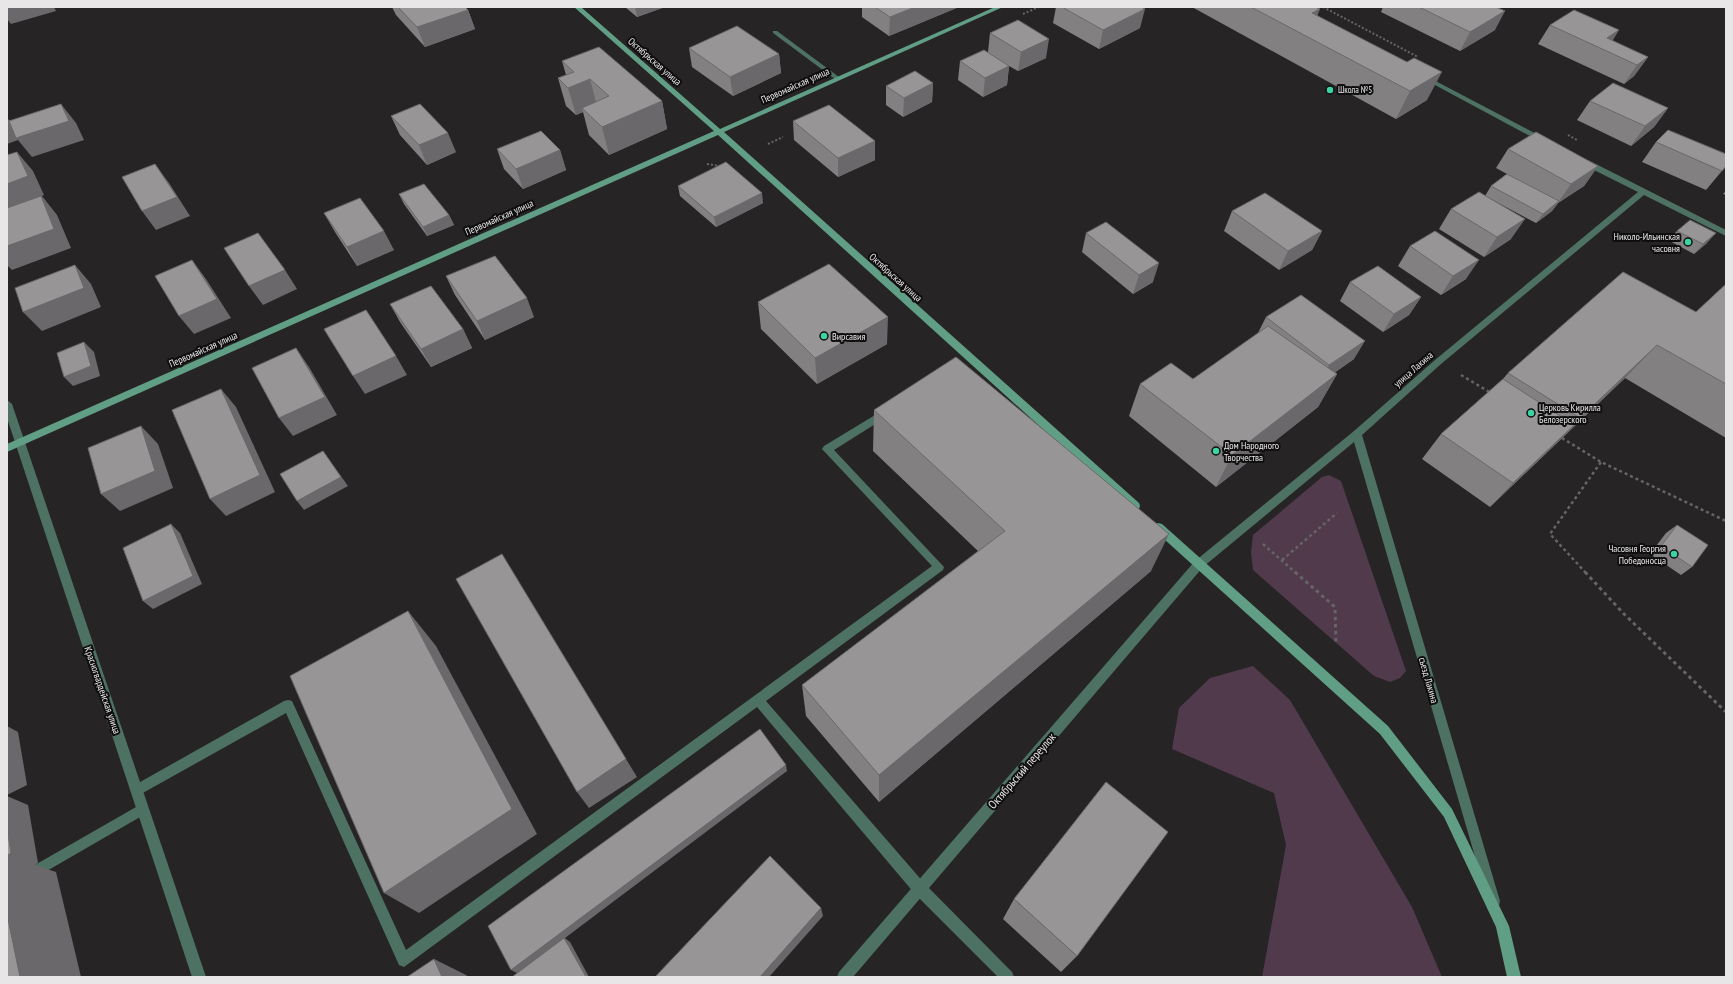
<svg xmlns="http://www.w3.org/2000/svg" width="1733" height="984" font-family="'PT Sans Narrow',sans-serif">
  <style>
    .green { fill: #503a4b }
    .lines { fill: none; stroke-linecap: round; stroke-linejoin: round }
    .path-far2 { stroke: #676466; stroke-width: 2; stroke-dasharray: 2 2; stroke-linecap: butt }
    .path-far1 { stroke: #676466; stroke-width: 2.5; stroke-dasharray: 3 3; stroke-linecap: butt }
    .path { stroke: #676466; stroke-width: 3; stroke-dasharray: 3.5 3.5; stroke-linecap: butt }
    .lane { fill: #4d7263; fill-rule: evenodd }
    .street { fill: #4d7263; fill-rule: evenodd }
    .secondary { fill: #619e86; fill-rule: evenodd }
    .wall { fill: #838082 }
    .shaded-wall { fill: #6a686a }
    .building { fill: #989597; stroke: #6a686a }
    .poi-dot { fill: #3cd4a4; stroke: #0f0e0f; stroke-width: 1.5 }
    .labels { text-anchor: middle; stroke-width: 4; stroke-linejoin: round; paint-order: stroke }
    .far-poi-label { font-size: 9px; fill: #e8e6e7; stroke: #0f0e0f; text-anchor: start }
    .street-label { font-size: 10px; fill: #e8e6e7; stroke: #0f0e0f }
    .poi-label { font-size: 10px; fill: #e8e6e7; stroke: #0f0e0f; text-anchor: start }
    .near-street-label { font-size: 12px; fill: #e8e6e7; stroke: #0f0e0f }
  </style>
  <rect width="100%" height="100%" fill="#272426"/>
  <g class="green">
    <polygon points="1329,475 1341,481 1406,671 1400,678 1390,682 1374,676 1253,570 1251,552 1253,535 1322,477"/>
    <polygon points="1253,666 1290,700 1412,907 1442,977 1262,977 1286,845 1274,793 1172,749 1179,708 1210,678"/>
  </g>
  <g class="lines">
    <g class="path-far2">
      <polyline points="1323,7 1418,57"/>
      <polyline points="1023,14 1039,7"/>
      <polyline points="1568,135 1577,140"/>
      <polyline points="768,144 783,137"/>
      <polyline points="707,164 720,166"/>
    </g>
    <g class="path-far1">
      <polyline points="1461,375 1491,393"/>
      <polyline points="1562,438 1601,462 1726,521"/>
      <polyline points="1263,544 1296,573"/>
      <polyline points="1282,560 1337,513"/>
      <polyline points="1586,573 1550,534 1601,462"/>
    </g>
    <g class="path">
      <polyline points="1295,572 1335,607 1336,643"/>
      <polyline points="1585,572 1624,614 1726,712"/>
    </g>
    <g class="lane">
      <polygon points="773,31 777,31 839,77 839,79 835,79 773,33"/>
      <polygon points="885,409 890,413 888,416 834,450 944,567 943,570 766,701 925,884 1012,972 1014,977 998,977 915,894 757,707 404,967 399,965 286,713 141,794 137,796 133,794 131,790 133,786 284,701 288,700 292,701 406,950 932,566 822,449 824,446"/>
      <polygon points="143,803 147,805 149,809 147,813 7,894 7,881"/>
    </g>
    <g class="street">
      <polygon points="1422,76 1426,76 1548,140 1547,142 1541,142 1422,78"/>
      <polygon points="1582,160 1588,160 1726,230 1726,236 1644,195 1441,364 1362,435 1500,901 1499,906 1494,907 1489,906 1488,901 1354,442 1203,567 853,977 837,977 839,972 1195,561 1354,431 1435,360 1638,192 1582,164"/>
      <polygon points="7,400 12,404 206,977 192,977 7,418"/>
    </g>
    <g class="secondary">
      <polygon points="574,7 581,7 720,129 995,7 1003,7 724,132 1139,503 1140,506 1139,509 1131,509 718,135 7,452 7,444 714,131"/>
      <polygon points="1158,523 1162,524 1388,726 1452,809 1509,926 1521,977 1507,977 1496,927 1444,817 1380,734 1154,530 1153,527 1154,524"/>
    </g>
  </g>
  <g class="wall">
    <polygon points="392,7 465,7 468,10 475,29 425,47 396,15"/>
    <polygon points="625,7 665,7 637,17"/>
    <polygon points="862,7 959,7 889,36 862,17"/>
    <polygon points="1056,7 1141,7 1140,28 1099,49 1053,23"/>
    <polygon points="1192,7 1315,7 1317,16 1427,100 1396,119"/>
    <polygon points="1383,7 1496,7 1495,30 1460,51 1381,12"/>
    <polygon points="1550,25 1612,41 1648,57 1634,76 1624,84 1538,44"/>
    <polygon points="990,33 1046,58 1018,71 1009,66 1007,85 983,97 958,80 960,61 988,52"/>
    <polygon points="689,48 779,54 781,73 733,96 692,67"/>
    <polygon points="562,61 662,101 667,129 609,155 589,135 583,112 576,115 566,106 558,78 566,75"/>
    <polygon points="933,83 932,102 903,117 886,105 886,86"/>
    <polygon points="1590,101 1668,108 1654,127 1631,146 1577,120"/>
    <polygon points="391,116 456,152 427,165 400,135"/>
    <polygon points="793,121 875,141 875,160 838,177 794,140"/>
    <polygon points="1656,142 1726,166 1706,190 1642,162"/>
    <polygon points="497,149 560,150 566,170 523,189 504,169"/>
    <polygon points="1508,149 1598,166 1584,186 1558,203 1552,211 1536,223 1485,196 1491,186 1507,174 1496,168"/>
    <polygon points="678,186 763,203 716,227 680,196"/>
    <polygon points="1726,191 1726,195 1723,194"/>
    <polygon points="399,194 449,215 454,225 427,236 404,204"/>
    <polygon points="1451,209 1511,239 1484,257 1439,229"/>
    <polygon points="1232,211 1322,231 1312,250 1279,270 1224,231"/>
    <polygon points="324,213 394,250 357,266 335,232"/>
    <polygon points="1677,231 1707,243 1694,254 1668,240"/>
    <polygon points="1086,233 1153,282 1133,294 1082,252"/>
    <polygon points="1410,246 1466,279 1441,295 1398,266"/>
    <polygon points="446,276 534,317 485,340 455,295"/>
    <polygon points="1350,282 1421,297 1409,315 1383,332 1340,301"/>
    <polygon points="1726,284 1726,438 1625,378 1490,507 1422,459 1441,434 1503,379 1508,373 1696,312"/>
    <polygon points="758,302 887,344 817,384 761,329"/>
    <polygon points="390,304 463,329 472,348 431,367 400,322"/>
    <polygon points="1266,317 1354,359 1335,372 1337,374 1318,407 1216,487 1129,416 1140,384 1193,379 1258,333"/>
    <polygon points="874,410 1151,571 879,802 806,716 802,685 978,551 873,451"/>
    <polygon points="1677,525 1692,567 1681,575 1650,554 1666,533"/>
    <polygon points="1014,899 1077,956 1061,972 1003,919"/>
  </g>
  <g class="shaded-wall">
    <polygon points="7,7 54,7 56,11 11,24 7,19"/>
    <polygon points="635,7 665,7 637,17"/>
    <polygon points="915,7 959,7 889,36 890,17"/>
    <polygon points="1145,9 1140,28 1099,49 1103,30"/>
    <polygon points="1320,9 1309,37 1312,13"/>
    <polygon points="468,10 475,29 425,47 417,27"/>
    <polygon points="1505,11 1495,30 1460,51 1470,32"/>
    <polygon points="1619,30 1607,50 1607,38"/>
    <polygon points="1049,39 1046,58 1018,71 1021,52"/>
    <polygon points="779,54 781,73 733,96 730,77"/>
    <polygon points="1648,57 1634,76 1624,84 1637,65"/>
    <polygon points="1009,66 1007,85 983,97 985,78"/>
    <polygon points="1442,72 1427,100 1396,119 1410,91"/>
    <polygon points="590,79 597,106 582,108 583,112 576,115 568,88"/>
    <polygon points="933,83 932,102 903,117 904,98"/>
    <polygon points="662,101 667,129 609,155 602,127"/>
    <polygon points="61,104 76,123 84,140 32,157 18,140 7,144 7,118 12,123"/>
    <polygon points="1668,108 1654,127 1631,146 1645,126"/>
    <polygon points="448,133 456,152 427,165 419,145"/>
    <polygon points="875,141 875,160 838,177 838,158"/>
    <polygon points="560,150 566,170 523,189 516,169"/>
    <polygon points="17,152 33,171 44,195 42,196 57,215 71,248 12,270 7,265 7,184"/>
    <polygon points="155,164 169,183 190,216 156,230 142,211"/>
    <polygon points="1598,166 1584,186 1558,203 1552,211 1536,223 1543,214 1559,201 1571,184"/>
    <polygon points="762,193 763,203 716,227 714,217"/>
    <polygon points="449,215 454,225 427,236 423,227"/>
    <polygon points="1525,219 1511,239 1484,257 1497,237"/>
    <polygon points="384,231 394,250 357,266 347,247"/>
    <polygon points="1322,231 1312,250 1279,270 1288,251"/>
    <polygon points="1716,233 1707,243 1694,254 1703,244"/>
    <polygon points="192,260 206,279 231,318 194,334 179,316"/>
    <polygon points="1479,260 1466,279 1441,295 1453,276"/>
    <polygon points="1159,263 1153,282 1133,294 1139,275"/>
    <polygon points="75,265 91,284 101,307 42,331 23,312"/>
    <polygon points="285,270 297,289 263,305 249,286"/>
    <polygon points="1421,297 1409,315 1383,332 1394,314"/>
    <polygon points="527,298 534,317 485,340 477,321"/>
    <polygon points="888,317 887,344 817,384 815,358"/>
    <polygon points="463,329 472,348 431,367 421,349"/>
    <polygon points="1365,341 1354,359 1319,384 1329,365"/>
    <polygon points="84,342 94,352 100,376 73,386 64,377"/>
    <polygon points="1657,345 1625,378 1490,507 1513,483"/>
    <polygon points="296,348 309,367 337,415 293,436 279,418"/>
    <polygon points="396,356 407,375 365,394 353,376"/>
    <polygon points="1337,374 1318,407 1216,487 1232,455"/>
    <polygon points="221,389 236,407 275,492 226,516 210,499"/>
    <polygon points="141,426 158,444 173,488 120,511 101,494"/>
    <polygon points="323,451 348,486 304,510 297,501"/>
    <polygon points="171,524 180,533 202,584 153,609 143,601"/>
    <polygon points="1169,534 1151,571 879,802 879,775"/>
    <polygon points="408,611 436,646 537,834 419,913 384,893"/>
    <polygon points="7,726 18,732 27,785 7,795"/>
    <polygon points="626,759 637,777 589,808 577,792"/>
    <polygon points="786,765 787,771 565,938 570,942 589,977 517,973 511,970"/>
    <polygon points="7,796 28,805 38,863 35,865 56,872 81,977 20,977 7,914"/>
    <polygon points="821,908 823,916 769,977 760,977"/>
    <polygon points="434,959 466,975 468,977 442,977"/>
  </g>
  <g class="building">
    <polygon points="398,7 465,7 468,10 417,27"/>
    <polygon points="875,7 915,7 890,17"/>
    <polygon points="1062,7 1141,7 1145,9 1103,30"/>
    <polygon points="1251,7 1315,7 1320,9 1312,13 1407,62 1414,58 1442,72 1410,91"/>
    <polygon points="1419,7 1496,7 1505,11 1470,32"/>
    <polygon points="1574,10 1619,30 1607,38 1648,57 1637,65 1550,25"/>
    <polygon points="1018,20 1049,39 1021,52 990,33"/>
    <polygon points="737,26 779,54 730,77 689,48"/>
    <polygon points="599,47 662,101 602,127 582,108 609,96 590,79 568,88 558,78 574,72 562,61"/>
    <polygon points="984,50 1009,66 985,78 960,61"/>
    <polygon points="915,71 933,83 904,98 886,86"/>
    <polygon points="1613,83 1668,108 1645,126 1590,101"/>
    <polygon points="61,104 69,121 16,138 9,121"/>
    <polygon points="420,104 448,133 419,145 391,116"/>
    <polygon points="829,105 875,141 838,158 793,121"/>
    <polygon points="1668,130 1726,154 1726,166 1722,171 1656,142"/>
    <polygon points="541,131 560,150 516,169 497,149"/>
    <polygon points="1536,132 1598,166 1571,184 1508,149"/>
    <polygon points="17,152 28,176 7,184 7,155"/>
    <polygon points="726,162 762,193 714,217 678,186"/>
    <polygon points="155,164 177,197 142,211 122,177"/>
    <polygon points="1507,174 1559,201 1543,214 1491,186"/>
    <polygon points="424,184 449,215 423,227 399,194"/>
    <polygon points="1479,192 1525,219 1497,237 1451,209"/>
    <polygon points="1265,193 1322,231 1288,251 1232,211"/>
    <polygon points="41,196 54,229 7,246 7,208"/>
    <polygon points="360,198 384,231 347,247 324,213"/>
    <polygon points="1690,220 1716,233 1703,244 1677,231"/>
    <polygon points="1106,222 1159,263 1139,275 1086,233"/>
    <polygon points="1435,231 1479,260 1453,276 1410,246"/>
    <polygon points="258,233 285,270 249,286 224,248"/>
    <polygon points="495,256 527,298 477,321 446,276"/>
    <polygon points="192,260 217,299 179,316 155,276"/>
    <polygon points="829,264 888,317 815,358 758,302"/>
    <polygon points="75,265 84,288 23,312 15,288"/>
    <polygon points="1378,266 1421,297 1394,314 1350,282"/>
    <polygon points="1623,272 1696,312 1726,284 1726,384 1657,345 1580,418 1508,373"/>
    <polygon points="431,286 463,329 421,349 390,304"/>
    <polygon points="1301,295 1365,341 1329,365 1266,317"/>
    <polygon points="366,310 396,356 353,376 324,329"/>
    <polygon points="1268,326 1337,374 1232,455 1140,384 1171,363 1193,379"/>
    <polygon points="84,342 91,366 64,377 57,353"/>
    <polygon points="296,348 325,397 279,418 252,368"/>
    <polygon points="956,357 1169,534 879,775 802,685 1005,531 874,410"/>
    <polygon points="1503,379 1574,425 1513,483 1441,434"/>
    <polygon points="221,389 260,475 210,499 172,410"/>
    <polygon points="141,426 155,471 101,494 88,448"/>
    <polygon points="323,451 341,477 297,501 280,474"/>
    <polygon points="171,524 193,576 143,601 123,548"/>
    <polygon points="1677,525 1708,545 1692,567 1661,546"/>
    <polygon points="502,554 626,759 577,792 456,579"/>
    <polygon points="408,611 512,809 384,893 290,676"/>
    <polygon points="760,729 786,765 511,970 488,926"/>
    <polygon points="1106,782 1168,832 1077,956 1014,899"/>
    <polygon points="7,828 11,853 8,855 7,855"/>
    <polygon points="770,856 821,908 760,977 655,977"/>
    <polygon points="7,914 20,977 7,977"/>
    <polygon points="564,938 586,977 512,977"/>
    <polygon points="434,959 442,977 407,977"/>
  </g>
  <g class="poi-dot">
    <circle cx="1330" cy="90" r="4"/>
    <circle cx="1688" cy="242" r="4"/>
    <circle cx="824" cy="336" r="4"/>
    <circle cx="1531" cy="413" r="4"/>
    <circle cx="1216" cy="451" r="4"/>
    <circle cx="1674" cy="554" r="4"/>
  </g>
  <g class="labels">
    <g class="far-poi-label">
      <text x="1338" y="93">Школа №5</text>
    </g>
    <g class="street-label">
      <text transform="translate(655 61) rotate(41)" y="4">Октябрьская улица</text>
      <text transform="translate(795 85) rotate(-24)" y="4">Первомайская улица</text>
      <text transform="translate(499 217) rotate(-24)" y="4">Первомайская улица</text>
      <text transform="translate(896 277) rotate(42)" y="4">Октябрьская улица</text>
      <text transform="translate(203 349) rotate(-24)" y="4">Первомайская улица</text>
      <text transform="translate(1413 369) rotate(-41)" y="4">улица Лакина</text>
      <text transform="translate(1429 680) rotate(74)" y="4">съезд Лакина</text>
      <text transform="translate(103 690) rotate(71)" y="4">Красногвардейская улица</text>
    </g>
    <g class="poi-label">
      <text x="1680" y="240" text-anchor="end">Николо-Ильинская<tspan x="1680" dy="12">часовня</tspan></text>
      <text x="832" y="340">Вирсавия</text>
      <text x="1539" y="411">Церковь Кирилла<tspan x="1539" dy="12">Белозерского</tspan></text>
      <text x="1224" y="449">Дом Народного<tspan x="1224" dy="12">Творчества</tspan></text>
      <text x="1666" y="552" text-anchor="end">Часовня Георгия<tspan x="1666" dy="12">Победоносца</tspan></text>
    </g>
    <g class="near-street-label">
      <text transform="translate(1022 771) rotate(-49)" y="4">Октябрьский переулок</text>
    </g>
  </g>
  <rect width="1733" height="984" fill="none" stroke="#e8e6e7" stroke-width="16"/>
</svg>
